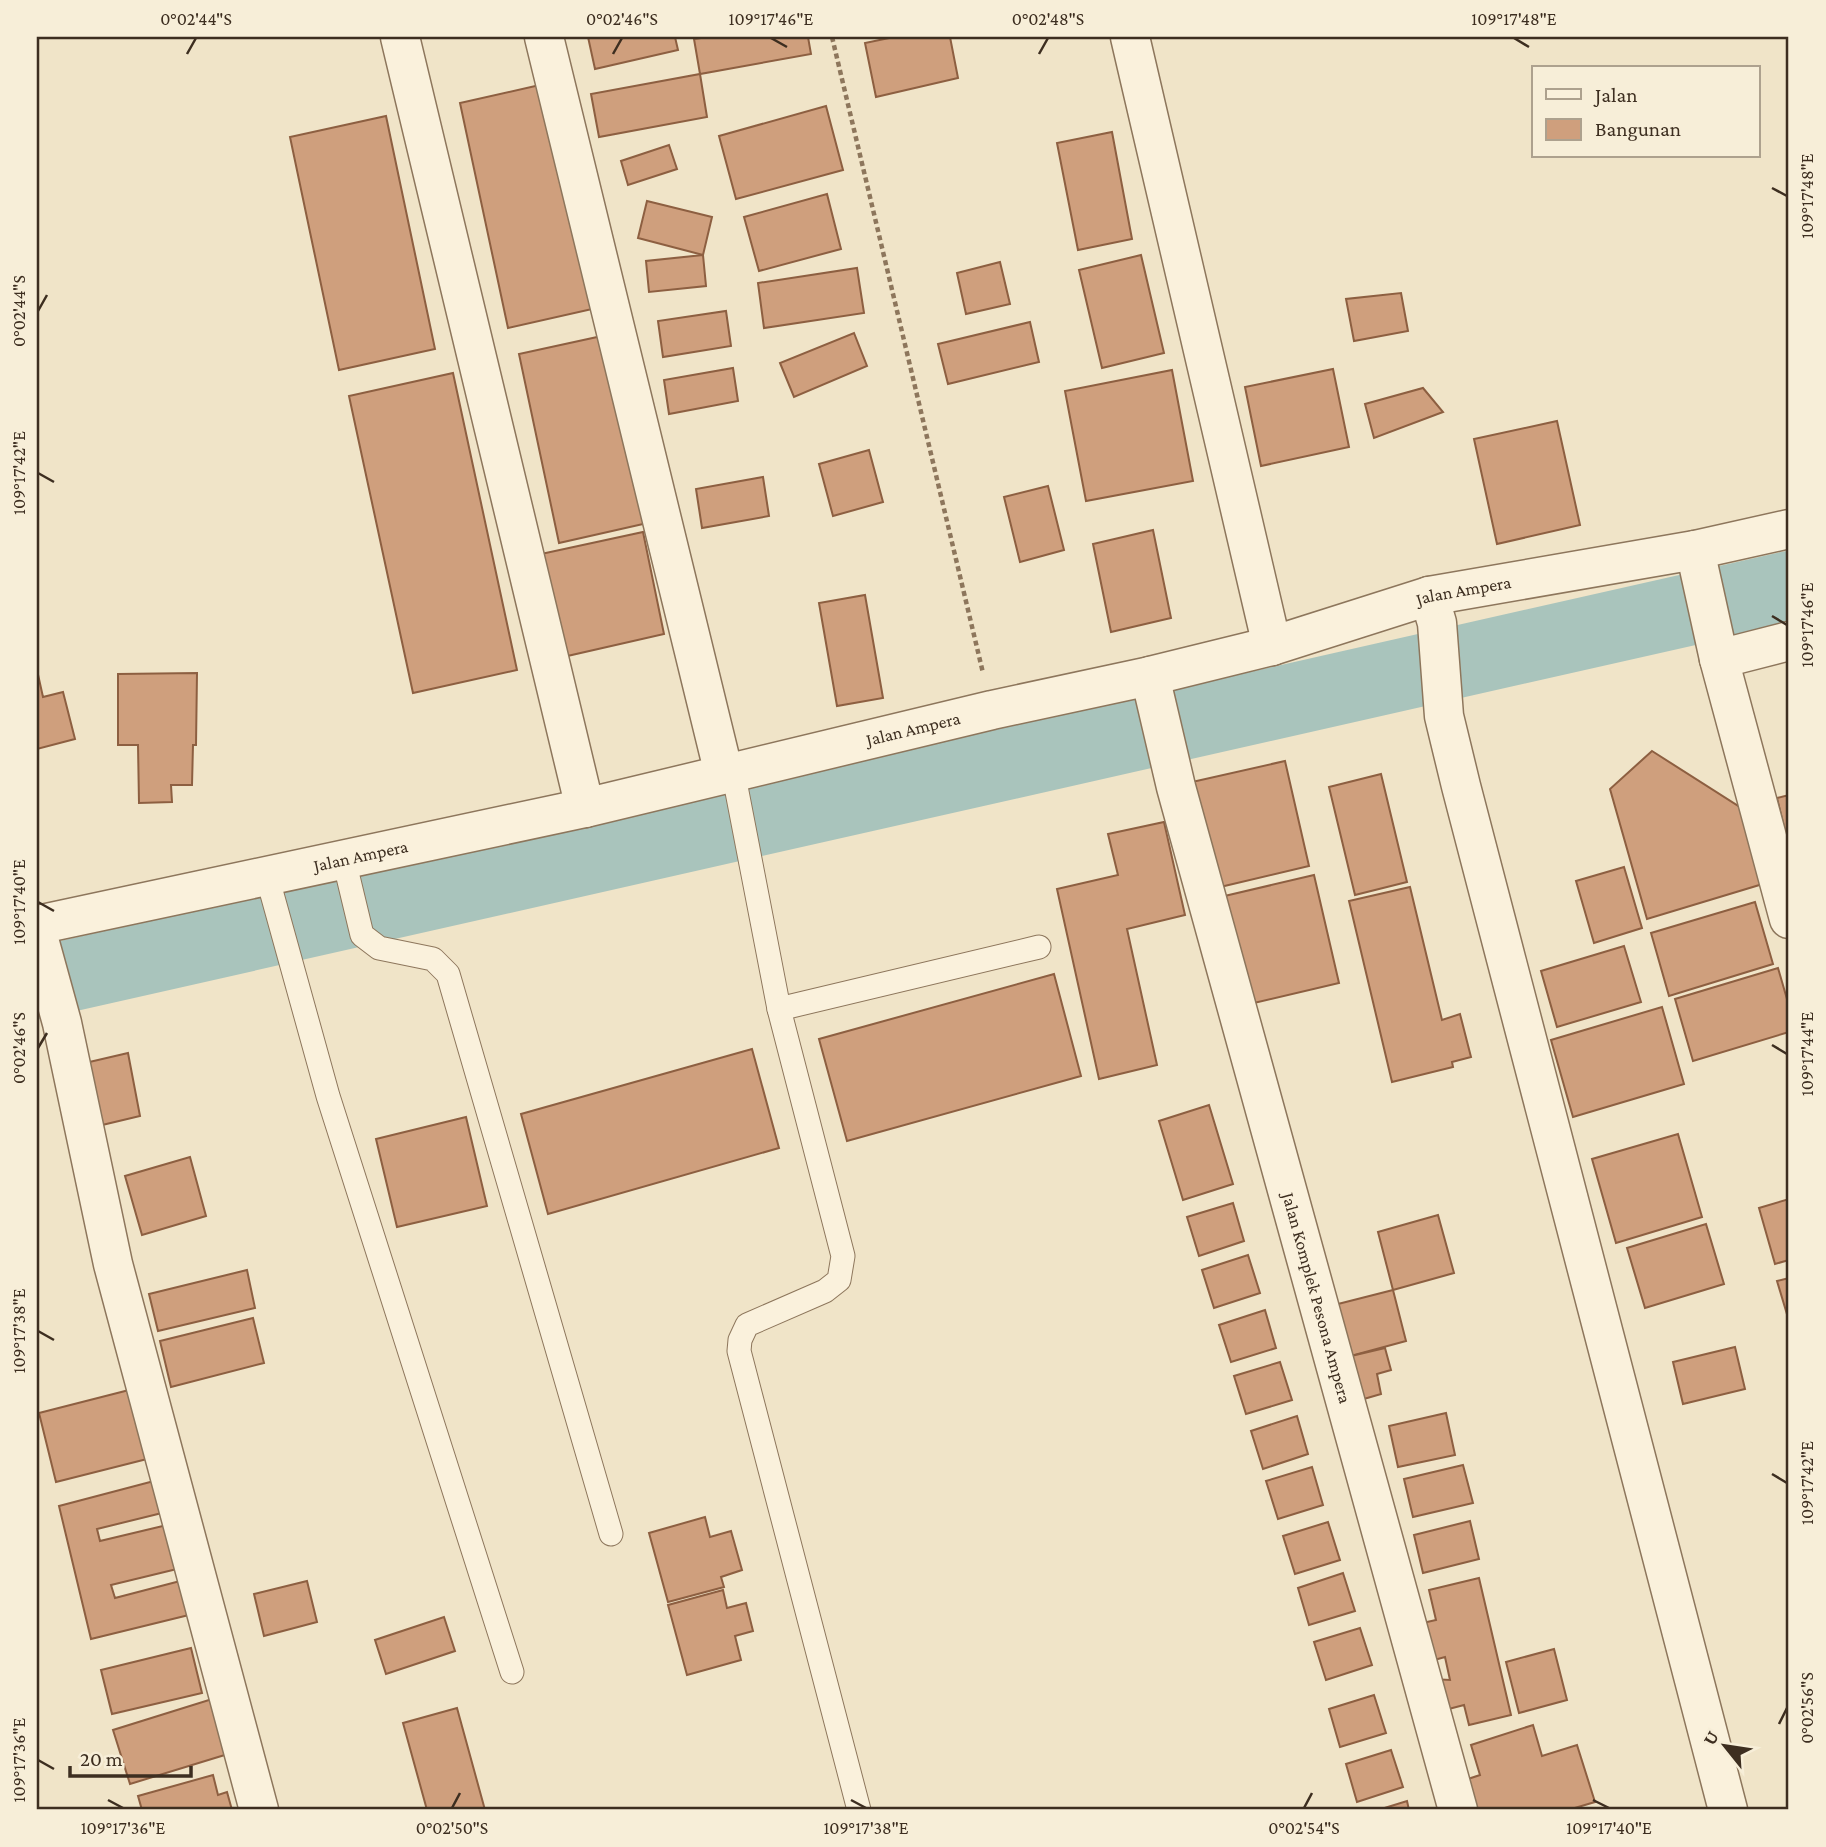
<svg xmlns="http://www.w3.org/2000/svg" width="1826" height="1847" font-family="'Crimson Pro',serif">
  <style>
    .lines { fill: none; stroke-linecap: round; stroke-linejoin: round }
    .river { stroke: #a9c4bc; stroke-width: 72 }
    .building { fill: #cf9f7d; stroke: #8d5f41; stroke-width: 2 }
    .service-casing { stroke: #8d765c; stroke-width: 25 }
    .minor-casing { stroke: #8d765c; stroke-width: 41 }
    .path { stroke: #8d765c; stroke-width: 4.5; stroke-dasharray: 5 3.5; stroke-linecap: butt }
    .service { stroke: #faf1dc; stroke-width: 23 }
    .minor { stroke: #faf1dc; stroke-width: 38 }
    .ticks { fill: none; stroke: #3d2e20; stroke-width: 2.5 }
    .labels { text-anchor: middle; stroke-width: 5; stroke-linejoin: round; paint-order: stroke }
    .street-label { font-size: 18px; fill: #3d2e20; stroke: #f7eed8 }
    .neatline { fill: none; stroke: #3d2e20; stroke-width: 2.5 }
    .ticks-label { font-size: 18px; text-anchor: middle; fill: #3d2e20 }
  </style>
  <rect width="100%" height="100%" fill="#f0e4c8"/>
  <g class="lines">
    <polyline class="river" points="37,983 1789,587"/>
  </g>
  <g class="building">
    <polygon points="588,37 675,37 678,50 595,69"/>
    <polygon points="708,37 808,37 811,54 700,74 694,39"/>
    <polygon points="894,37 950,37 958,78 876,97 865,43"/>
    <polygon points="700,74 707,117 599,137 591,94"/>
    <polygon points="553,82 601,307 508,328 460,103"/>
    <polygon points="826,106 843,170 736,199 719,136"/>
    <polygon points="386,116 435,349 339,370 290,137"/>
    <polygon points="1112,132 1132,239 1078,250 1057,143"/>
    <polygon points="669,145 677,169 628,185 621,161"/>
    <polygon points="827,194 841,249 759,271 744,217"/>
    <polygon points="647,201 712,217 703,255 638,238"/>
    <polygon points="703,255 706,286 649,292 646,261"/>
    <polygon points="1141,255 1164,353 1102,368 1079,270"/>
    <polygon points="1000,262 1010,304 966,314 957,273"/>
    <polygon points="857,268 864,313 764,328 758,283"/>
    <polygon points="1401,293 1408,331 1354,341 1346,299"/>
    <polygon points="726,311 731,346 663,357 658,321"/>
    <polygon points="1030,322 1039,362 948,384 938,344"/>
    <polygon points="854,333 867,366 794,397 780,363"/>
    <polygon points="611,334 652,522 559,543 519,354"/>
    <polygon points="733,368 738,401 669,414 664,380"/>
    <polygon points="1333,369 1349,447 1261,466 1245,387"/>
    <polygon points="1172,370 1193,481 1086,501 1065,391"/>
    <polygon points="453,373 517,670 413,693 349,396"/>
    <polygon points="1423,388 1443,412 1374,438 1365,404"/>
    <polygon points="1557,421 1580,525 1497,544 1474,439"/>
    <polygon points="869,450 883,502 833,516 819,464"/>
    <polygon points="763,477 769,516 702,528 696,489"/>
    <polygon points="1048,486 1064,550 1020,562 1004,497"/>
    <polygon points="1153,530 1171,618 1111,632 1093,544"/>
    <polygon points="643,532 664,634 563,657 541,554"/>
    <polygon points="865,595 883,698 837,706 819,603"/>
    <polygon points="37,670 43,697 63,692 75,739 37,749"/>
    <polygon points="197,673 196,745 193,745 192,785 171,785 172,802 139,803 138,745 118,745 118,674"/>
    <polygon points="1652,751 1746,811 1766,883 1647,919 1610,789"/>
    <polygon points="1285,761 1309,866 1216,888 1192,782"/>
    <polygon points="1381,774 1407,882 1355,895 1329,787"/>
    <polygon points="1789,795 1789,848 1777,798"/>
    <polygon points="1164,822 1185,915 1127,929 1157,1065 1099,1079 1057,889 1118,875 1108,834"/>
    <polygon points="1624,867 1642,928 1594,943 1576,881"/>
    <polygon points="1314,875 1339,983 1241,1006 1216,898"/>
    <polygon points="1410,887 1442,1020 1460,1014 1471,1057 1452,1062 1453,1067 1392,1082 1349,901"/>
    <polygon points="1755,902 1773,964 1669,996 1651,933"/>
    <polygon points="1624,946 1641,1002 1557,1027 1541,971"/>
    <polygon points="1778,968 1789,1006 1789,1032 1693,1061 1675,999"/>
    <polygon points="1054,974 1081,1076 847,1141 819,1039"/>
    <polygon points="1662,1007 1684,1084 1573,1117 1551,1040"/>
    <polygon points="752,1049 779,1148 548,1214 521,1114"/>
    <polygon points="128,1053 140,1116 98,1126 85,1063"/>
    <polygon points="1209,1105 1233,1184 1183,1200 1159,1121"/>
    <polygon points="466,1117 487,1206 397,1227 376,1139"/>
    <polygon points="1678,1134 1702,1217 1616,1243 1592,1159"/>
    <polygon points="190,1157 206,1216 142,1235 125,1176"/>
    <polygon points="1789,1199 1789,1260 1775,1264 1759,1208"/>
    <polygon points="1233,1203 1244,1241 1199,1256 1187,1217"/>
    <polygon points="1438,1215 1454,1273 1393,1290 1378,1232"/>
    <polygon points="1706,1224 1724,1284 1645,1308 1627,1248"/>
    <polygon points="1248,1255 1260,1293 1214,1308 1202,1270"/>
    <polygon points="247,1270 255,1308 158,1331 149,1294"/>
    <polygon points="1789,1278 1789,1321 1777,1281"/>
    <polygon points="1393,1290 1406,1341 1347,1357 1334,1305"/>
    <polygon points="1265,1310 1276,1348 1231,1362 1219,1325"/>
    <polygon points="253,1318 264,1363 171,1387 160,1341"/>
    <polygon points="1735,1347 1745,1389 1683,1404 1673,1362"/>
    <polygon points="1385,1348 1391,1370 1377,1374 1381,1394 1357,1401 1347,1357"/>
    <polygon points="1280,1362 1292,1400 1246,1414 1234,1376"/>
    <polygon points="133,1389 151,1458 56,1482 39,1413"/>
    <polygon points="1446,1413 1455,1455 1398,1467 1389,1426"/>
    <polygon points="1297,1416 1308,1454 1263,1469 1251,1431"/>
    <polygon points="1463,1465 1473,1503 1413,1517 1404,1479"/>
    <polygon points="1312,1467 1323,1505 1278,1519 1266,1481"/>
    <polygon points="154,1481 162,1513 97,1529 100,1541 167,1525 177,1569 111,1585 115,1598 184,1580 193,1614 91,1639 59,1506"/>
    <polygon points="705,1517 710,1537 731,1531 742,1570 721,1577 724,1587 668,1602 649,1533"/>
    <polygon points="1470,1521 1479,1559 1423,1573 1414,1535"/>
    <polygon points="1328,1522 1340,1560 1295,1574 1283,1536"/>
    <polygon points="1343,1573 1355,1611 1309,1625 1298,1588"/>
    <polygon points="1479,1578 1511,1715 1469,1725 1464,1705 1441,1711 1433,1679 1450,1680 1445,1657 1427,1662 1418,1624 1436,1620 1429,1590"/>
    <polygon points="307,1581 317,1622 264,1636 254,1594"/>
    <polygon points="723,1590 727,1608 746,1603 753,1631 735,1636 741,1660 687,1675 668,1605"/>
    <polygon points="444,1617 455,1651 386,1674 375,1640"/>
    <polygon points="1360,1628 1372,1665 1326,1680 1314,1642"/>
    <polygon points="191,1648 202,1693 112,1714 101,1670"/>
    <polygon points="1554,1649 1567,1700 1519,1713 1506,1662"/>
    <polygon points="225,1695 241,1750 130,1784 113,1730"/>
    <polygon points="1374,1695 1386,1733 1340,1747 1329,1709"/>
    <polygon points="457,1708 485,1810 427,1810 403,1723"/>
    <polygon points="1533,1725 1542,1756 1577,1745 1595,1802 1568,1810 1474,1810 1465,1780 1480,1775 1471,1745"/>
    <polygon points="1391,1750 1403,1787 1357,1802 1346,1764"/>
    <polygon points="213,1775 218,1795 227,1792 232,1810 142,1810 138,1796"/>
    <polygon points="1407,1801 1409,1810 1378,1810"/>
  </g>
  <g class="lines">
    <defs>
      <g id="service">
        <polyline points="733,771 779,1009 843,1256 839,1280 825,1291 747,1325 740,1340 739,1351 859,1810"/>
        <polyline points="344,860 362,935 379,948 433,959 448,974 611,1534"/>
        <polyline points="267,876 328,1096 512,1672"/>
        <polyline points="779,1009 1039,947"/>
      </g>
      <g id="minor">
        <polyline points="400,37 585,808"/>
        <polyline points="544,37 724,774"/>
        <polyline points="1130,37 1272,646"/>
        <polyline points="1695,550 1719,659 1789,919"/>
        <polyline points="1429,596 1437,623 1444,716 1461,786 1728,1810"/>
        <polyline points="1719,659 1789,641"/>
        <path id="s1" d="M1150,676L1176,787L1458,1810"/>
        <path id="s2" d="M37,925L585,808L992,710L1150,676L1272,646L1429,596L1695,550L1789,529"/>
        <polyline points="37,932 62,1023 113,1264 259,1810"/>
      </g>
    </defs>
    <use href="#service" class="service-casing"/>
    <use href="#minor" class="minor-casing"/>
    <polyline class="path" points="832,37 983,673"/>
    <use href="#service" class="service"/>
    <use href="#minor" class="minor"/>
  </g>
  <path class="ticks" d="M771,38L787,47M1514,38L1529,47M187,54L196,38M613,54L622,38M1039,54L1048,38M1772,188L1787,196M38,311L47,295M38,473L54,482M1772,616L1787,625M38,902L54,911M1772,1045L1787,1054M38,1048L47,1033M38,1331L54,1340M1772,1474L1787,1483M1779,1724L1787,1708M38,1760L54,1769M108,1800L123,1808M851,1800L866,1808M1593,1800L1609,1808M452,1808L460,1793M1304,1808L1312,1793"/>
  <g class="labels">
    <g class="street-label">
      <text dy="6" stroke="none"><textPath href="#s2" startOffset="1466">Jalan Ampera</textPath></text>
      <text dy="6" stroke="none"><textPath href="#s2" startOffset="898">Jalan Ampera</textPath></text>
      <text dy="6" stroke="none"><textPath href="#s2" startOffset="331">Jalan Ampera</textPath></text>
      <text dy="6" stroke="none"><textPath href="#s1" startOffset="644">Jalan Komplek Pesona Ampera</textPath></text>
    </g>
  </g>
  <rect width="1826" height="1847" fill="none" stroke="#f7eed8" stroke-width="77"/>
  <rect x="1532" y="66" width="228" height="91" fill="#f7eed8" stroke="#ada18e" stroke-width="2"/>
  <rect x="1546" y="89" width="35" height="10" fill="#faf1dc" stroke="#ada18e" stroke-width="2"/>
  <text x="1595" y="102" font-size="21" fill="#3d2e20">Jalan</text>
  <rect x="1546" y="119" width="35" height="21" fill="#cf9f7d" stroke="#ada18e" stroke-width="2"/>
  <text x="1595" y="136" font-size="21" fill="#3d2e20">Bangunan</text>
  <g transform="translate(1725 1746) rotate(300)" stroke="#f7eed8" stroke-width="5" paint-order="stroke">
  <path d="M0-5L12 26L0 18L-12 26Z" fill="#3d2e20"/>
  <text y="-10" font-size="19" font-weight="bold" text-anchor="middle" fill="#3d2e20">U</text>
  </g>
  <path d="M70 1766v10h121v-10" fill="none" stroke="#3d2e20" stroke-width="3.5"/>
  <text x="80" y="1766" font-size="21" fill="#3d2e20" stroke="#f7eed8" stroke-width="5" paint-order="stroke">20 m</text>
  <rect x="38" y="38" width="1749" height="1770" class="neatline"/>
  <g class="ticks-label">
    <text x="196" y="25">0°02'44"S</text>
    <text x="622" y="25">0°02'46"S</text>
    <text x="771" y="25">109°17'46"E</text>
    <text x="1048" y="25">0°02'48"S</text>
    <text x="1514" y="25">109°17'48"E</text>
    <text transform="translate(1807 196) rotate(-90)" y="6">109°17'48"E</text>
    <text transform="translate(19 311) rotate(-90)" y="6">0°02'44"S</text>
    <text transform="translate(19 473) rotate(-90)" y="6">109°17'42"E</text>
    <text transform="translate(1807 625) rotate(-90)" y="6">109°17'46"E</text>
    <text transform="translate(19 902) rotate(-90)" y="6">109°17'40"E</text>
    <text transform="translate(19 1048) rotate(-90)" y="6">0°02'46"S</text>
    <text transform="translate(1807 1054) rotate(-90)" y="6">109°17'44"E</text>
    <text transform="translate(19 1331) rotate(-90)" y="6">109°17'38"E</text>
    <text transform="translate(1807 1483) rotate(-90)" y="6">109°17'42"E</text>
    <text transform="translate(1807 1708) rotate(-90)" y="6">0°02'56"S</text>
    <text transform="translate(19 1760) rotate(-90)" y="6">109°17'36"E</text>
    <text x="123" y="1834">109°17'36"E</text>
    <text x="452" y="1834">0°02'50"S</text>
    <text x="866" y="1834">109°17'38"E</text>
    <text x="1304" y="1834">0°02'54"S</text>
    <text x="1609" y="1834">109°17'40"E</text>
  </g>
</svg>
